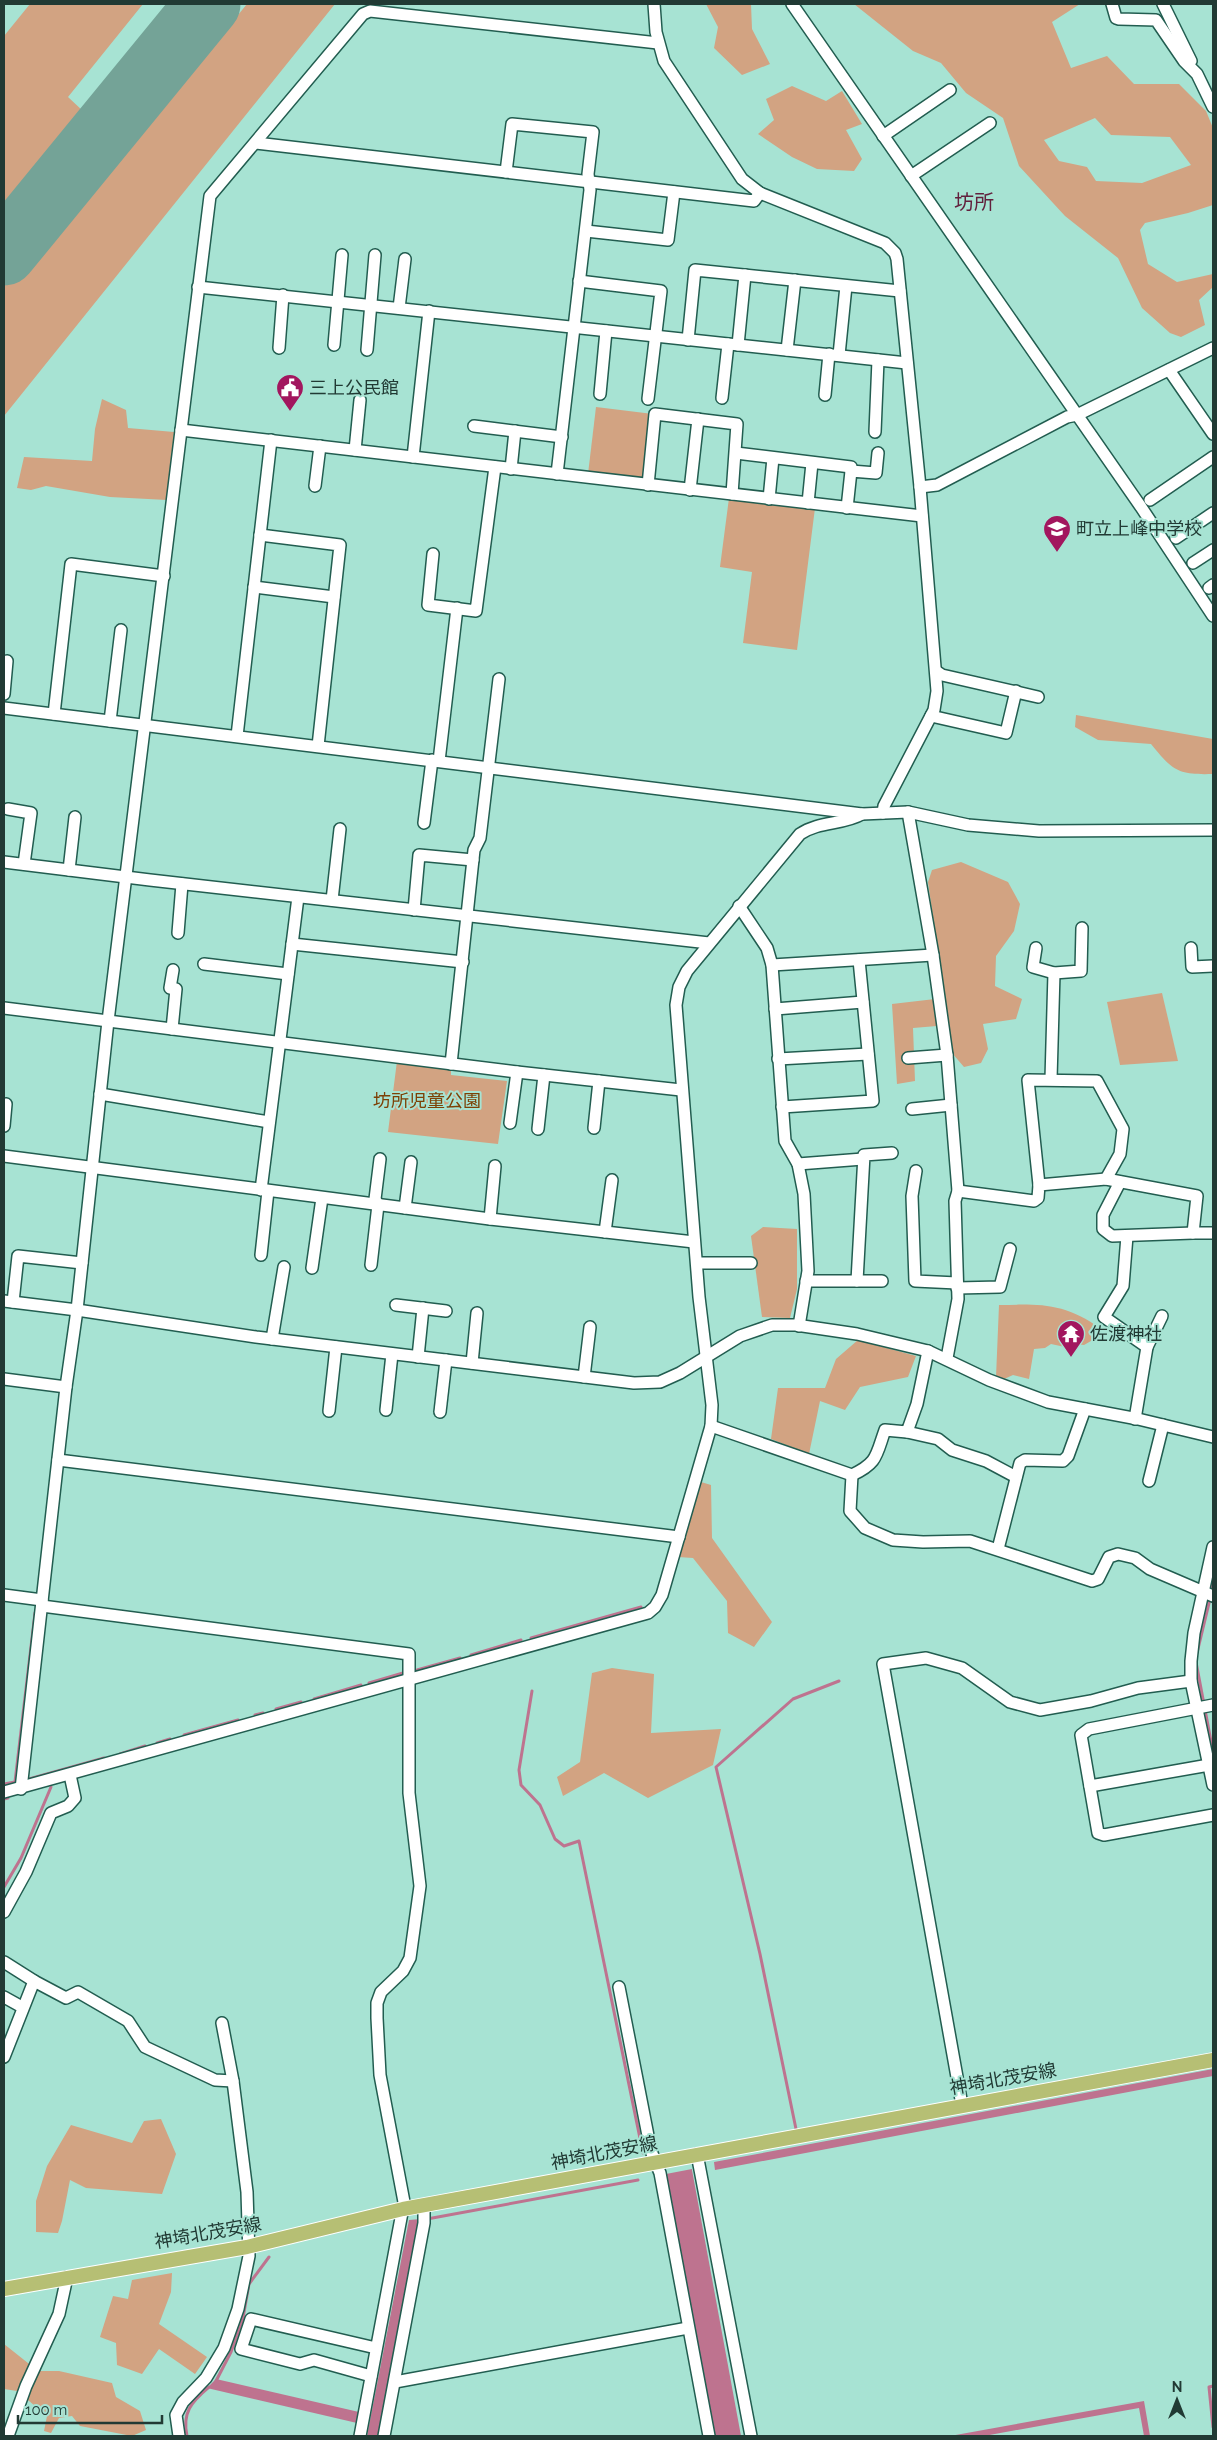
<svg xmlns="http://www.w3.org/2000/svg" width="1217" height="2440" font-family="Raleway,'Noto Sans JP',sans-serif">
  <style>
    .green { fill: #d2a382; fill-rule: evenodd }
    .water { fill: #be738f }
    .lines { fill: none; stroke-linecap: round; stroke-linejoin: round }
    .stream { stroke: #be738f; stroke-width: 3 }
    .runway { stroke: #74a397; stroke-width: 65 }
    .minor-casing { stroke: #225d50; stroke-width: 14 }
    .major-casing { stroke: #fff; stroke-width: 16 }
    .minor { stroke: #fff; stroke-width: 11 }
    .major { stroke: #b6bf74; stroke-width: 14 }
    .labels { text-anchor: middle; stroke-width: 4; stroke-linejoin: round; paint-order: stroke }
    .poi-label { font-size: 18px; fill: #213a34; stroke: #a7e3d3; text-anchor: start }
    .park-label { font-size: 18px; fill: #7d4106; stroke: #a7e3d3 }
    .street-label { font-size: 18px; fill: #213a34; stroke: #a7e3d3 }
    .quarter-label { font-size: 20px; fill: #62203d; stroke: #a7e3d3 }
  </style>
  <rect width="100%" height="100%" fill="#a7e3d3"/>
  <g class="green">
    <polygon points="30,4 143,4 68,97 84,112 4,210 4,36"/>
    <polygon points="247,4 335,4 4,416 4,278 117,139 129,148"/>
    <polygon points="706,4 751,4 752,29 770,64 742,75 714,48 718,27"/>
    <path d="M854,4H1080L1052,22L1071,68L1107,56L1134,84H1179L1206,111L1213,128V205L1188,213L1145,223L1140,230L1148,264L1177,282L1213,274V287L1199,300L1205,325L1181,337L1170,333L1142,308L1118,258L1065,216L1019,166L1003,118L966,93L941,63L913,51ZM1095,118L1111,135L1170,137L1191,165L1142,183L1096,181L1087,167L1059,161L1044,140Z"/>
    <polygon points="792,86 826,101 842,91 862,124 846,130 862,159 854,171 817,169 792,157 758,134 774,120 766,99"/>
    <polygon points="102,399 126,410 128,428 174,432 167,500 110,497 46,486 31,490 17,488 24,457 92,461 95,429"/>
    <polygon points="596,407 653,414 645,481 588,474"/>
    <polygon points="729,498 815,508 797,650 743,643 752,572 720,567"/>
    <path d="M1076,715L1213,739V774C1178,775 1173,771 1151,744L1098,740L1075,727Z"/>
    <polygon points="961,862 1008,882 1020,904 1014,931 996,956 995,986 1022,999 1016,1019 983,1024 988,1049 981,1063 964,1067 952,1053 928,882 932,870"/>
    <polygon points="1162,993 1178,1061 1120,1065 1107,1002"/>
    <polygon points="935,999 937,1026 913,1028 915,1081 897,1084 892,1004"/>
    <polygon points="397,1061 451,1069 451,1075 507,1081 498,1144 388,1132"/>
    <polygon points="763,1227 797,1229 797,1289 790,1318 762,1317 751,1236"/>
    <path d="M999,1305C1041,1304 1065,1303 1101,1329L1100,1341H1091L1084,1345L1066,1343L1065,1347L1051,1344L1045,1348L1034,1349L1029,1379L1013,1375L1002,1380L996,1377Z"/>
    <polygon points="858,1340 916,1356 908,1377 860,1387 845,1410 820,1401 809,1454 771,1439 778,1388 825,1388 836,1359"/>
    <polygon points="701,1482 711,1485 712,1538 772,1622 754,1647 728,1633 727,1601 693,1558 678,1557"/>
    <polygon points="612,1668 654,1674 651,1733 721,1729 713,1765 648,1798 604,1773 563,1796 557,1777 580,1762 592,1673"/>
    <polygon points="161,2119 176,2154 162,2194 86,2188 70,2180 62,2221 58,2233 36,2232 36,2201 47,2166 71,2125 132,2143 144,2121"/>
    <polygon points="172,2273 171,2292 159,2324 207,2357 195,2374 159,2349 142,2374 117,2365 116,2343 100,2337 113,2296 128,2299 132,2280"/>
    <polygon points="4,2344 38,2371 59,2371 112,2383 116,2397 140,2411 146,2430 132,2436 80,2426 72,2416 59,2418 51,2433 44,2431 47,2416 17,2391 4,2389"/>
  </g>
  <g class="water">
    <polygon points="1213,2069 1213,2076 715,2170 714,2162"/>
    <polygon points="692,2169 692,2170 741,2436 715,2436 666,2174"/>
    <polygon points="421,2219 379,2436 367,2436 409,2220"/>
    <polygon points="216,2379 359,2412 357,2423 207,2388"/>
    <polygon points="1144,2401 1150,2436 1144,2436 1139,2408 984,2436 950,2436"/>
  </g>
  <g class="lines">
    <g class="stream">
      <polyline points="1211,1592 1213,1578"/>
      <polyline points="531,1638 641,1607"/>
      <polyline points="1197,1653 1210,1599"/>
      <polyline points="471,1655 521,1640"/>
      <polyline points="1196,1662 1213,1752"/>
      <polyline points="417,1670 460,1658"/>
      <polyline points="369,1683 403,1673"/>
      <polyline points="532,1691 519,1770 521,1785 540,1805 555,1839 564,1846 579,1841 643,2153"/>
      <polyline points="314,1699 361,1685"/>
      <polyline points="276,1709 301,1702"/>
      <polyline points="255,1715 263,1713"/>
      <polyline points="184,1735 238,1720"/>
      <polyline points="157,1743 170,1739"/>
      <polyline points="120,1754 145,1746"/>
      <polyline points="29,1779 104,1758"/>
      <polyline points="4,1784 15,1782 35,1613"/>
      <polyline points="4,1799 8,1798"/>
      <polyline points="4,1887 21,1858 51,1787"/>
      <polyline points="796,2129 760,1954 716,1767 793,1699 839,1681"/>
      <polyline points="427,2219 638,2180"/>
      <polyline points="216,2381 231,2352 243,2318 249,2284 269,2257"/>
      <polyline points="1213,2386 1209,2387 1213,2427"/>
      <path d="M187,2436C182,2413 191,2402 209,2387"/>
    </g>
    <polyline class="runway" points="4,253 208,4"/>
    <defs>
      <g id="minor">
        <polyline points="654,4 656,32 664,61 742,179 760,193 885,243 895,253 897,259 920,487 937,691 934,710 884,806 883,813"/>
        <polyline points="792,4 1141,507 1213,616"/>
        <polyline points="1112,4 1116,18 1119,19 1156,20 1184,61 1197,74 1213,107"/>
        <polyline points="1163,4 1191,61"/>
        <polyline points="883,136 950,90"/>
        <polyline points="256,143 754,201 760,193"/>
        <polyline points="506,172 512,124 593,132 588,174 590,190 557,474"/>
        <polyline points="911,176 990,123"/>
        <polyline points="586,231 668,240 674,192"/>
        <polyline points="579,281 661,291 648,399"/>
        <polyline points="198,287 907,363"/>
        <polyline points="399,308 405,259"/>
        <polyline points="688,340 695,270 900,291"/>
        <polyline points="334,345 342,255"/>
        <polyline points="738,345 745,275"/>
        <polyline points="279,348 283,295"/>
        <polyline points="367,350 375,255"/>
        <polyline points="787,350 795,280"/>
        <polyline points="839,355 846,286"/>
        <polyline points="1169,370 1213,434"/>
        <polyline points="600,394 606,331"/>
        <polyline points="825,395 829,354"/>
        <polyline points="722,398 728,344"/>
        <polyline points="474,426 562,437"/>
        <polyline points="181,430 922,516"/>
        <polyline points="875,432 878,360"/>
        <polyline points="355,450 360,400"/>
        <polyline points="736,453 851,467 851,471"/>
        <polyline points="413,457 429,311"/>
        <polyline points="511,469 515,431"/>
        <polyline points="648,485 655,414 737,424 732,494"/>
        <polyline points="315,486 320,446"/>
        <polyline points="920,487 937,485 1067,417 1077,415 1213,348"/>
        <polyline points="690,490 698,419"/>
        <polyline points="769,499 773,458"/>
        <polyline points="1150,500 1213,457"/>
        <polyline points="808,503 812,463"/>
        <polyline points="847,508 851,471 876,473 878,453"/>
        <polyline points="260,535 340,545 318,746"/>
        <polyline points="1176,538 1213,513"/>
        <polyline points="433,554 428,605 476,611 495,467"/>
        <polyline points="1193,563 1213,550"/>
        <polyline points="254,587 334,597"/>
        <polyline points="1209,588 1213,585"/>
        <polyline points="936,671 942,675 1038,697"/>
        <polyline points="4,694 7,661"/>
        <polyline points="4,708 862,814 908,812 968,825 1039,831 1213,830"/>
        <polyline points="54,714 71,564 164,576"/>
        <polyline points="931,716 1006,733 1016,691"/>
        <polyline points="110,721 121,630"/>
        <polyline points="237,736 271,440"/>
        <polyline points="439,761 457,608"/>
        <polyline points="8,809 31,813 24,864"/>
        <polyline points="908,812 933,955 947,1055 958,1191 955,1201 958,1299 947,1358"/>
        <polyline points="424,823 432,760"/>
        <polyline points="4,862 150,880 709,943"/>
        <polyline points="69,870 75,817"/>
        <polyline points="332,900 340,829"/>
        <polyline points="739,906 767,948 772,965 785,1141 798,1164 804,1194 808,1271 799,1326"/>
        <polyline points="414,910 419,855 473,860"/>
        <polyline points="178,933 182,884"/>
        <polyline points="292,944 463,962"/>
        <polyline points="1036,948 1033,967 1054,973 1081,971 1082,928"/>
        <polyline points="1191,948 1192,967 1213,966"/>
        <polyline points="204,964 288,974"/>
        <polyline points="772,965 933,955"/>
        <polyline points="4,1008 517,1072 681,1090"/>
        <polyline points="775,1009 863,1002"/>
        <polyline points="172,1029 176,989 170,988 173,970"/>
        <polyline points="908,1058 947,1055"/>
        <polyline points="778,1059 868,1054"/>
        <polyline points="451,1064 474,850 480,838 499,679"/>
        <polyline points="1051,1079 1054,973"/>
        <polyline points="100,1094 269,1122"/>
        <polyline points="782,1107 873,1101 859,960"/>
        <polyline points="912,1109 951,1105"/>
        <polyline points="510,1123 517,1072"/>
        <polyline points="4,1126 6,1104"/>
        <polyline points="594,1128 599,1081"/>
        <polyline points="538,1129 544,1075"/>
        <polyline points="4,1156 490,1219 694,1242"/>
        <polyline points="798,1164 863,1159"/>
        <polyline points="916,1171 912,1196 915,1281 957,1283"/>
        <polyline points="1120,1182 1103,1215 1103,1229 1112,1236 1193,1233"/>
        <polyline points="1039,1185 1028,1080 1097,1081 1123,1129 1120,1154 1106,1179"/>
        <polyline points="261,1190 298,897"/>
        <polyline points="958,1191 1034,1201 1038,1198 1039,1185 1106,1179 1197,1196 1193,1233 1213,1233"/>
        <polyline points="405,1208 411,1162"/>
        <polyline points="490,1219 495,1166"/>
        <polyline points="605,1232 612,1180"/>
        <polyline points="1127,1236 1123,1286 1104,1317 1147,1347 1135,1419"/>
        <polyline points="261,1255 268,1191"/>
        <polyline points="697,1263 751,1263"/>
        <polyline points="371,1265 378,1205 375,1199 380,1159"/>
        <polyline points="312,1268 322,1198"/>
        <polyline points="806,1281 882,1281"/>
        <polyline points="857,1281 864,1155 892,1153"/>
        <polyline points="957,1288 1000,1287 1010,1249"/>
        <polyline points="4,1301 77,1310 256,1337 634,1383 660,1382 680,1373 740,1336 772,1325 796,1325 857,1334 928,1351 989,1380 1048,1402 1138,1419 1213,1437"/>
        <polyline points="13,1302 18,1256 82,1263"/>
        <polyline points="396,1305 446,1311"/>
        <polyline points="272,1339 284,1267"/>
        <polyline points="1147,1347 1162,1316"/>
        <polyline points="418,1357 423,1308"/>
        <polyline points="472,1363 477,1313"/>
        <polyline points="584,1377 590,1327"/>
        <polyline points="4,1379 66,1387"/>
        <polyline points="386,1410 392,1354"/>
        <polyline points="329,1411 336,1347"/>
        <polyline points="440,1412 446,1360"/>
        <path d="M711,1426L852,1475C878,1463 876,1455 885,1430L907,1432L917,1404L928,1351"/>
        <polyline points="907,1432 938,1439 952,1450 986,1461 1016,1477"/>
        <polyline points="58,1460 679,1537"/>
        <polyline points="852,1475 850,1511 865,1528 893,1540 923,1542 970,1541 1092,1581 1098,1579 1109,1557 1118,1554 1135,1558 1150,1569 1213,1596"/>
        <polyline points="1149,1481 1163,1425"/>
        <polyline points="1213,1547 1194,1633 1191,1661 1191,1681 1213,1785"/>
        <polyline points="998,1549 1020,1463 1025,1460 1063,1461 1068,1456 1085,1409"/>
        <polyline points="4,1595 42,1600"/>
        <polyline points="42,1606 409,1654 409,1793 420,1886 410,1958 403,1971 381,1992 377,2003 377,2018 380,2075 404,2202 360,2436"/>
        <polyline points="1213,1705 1089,1729 1081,1735 1098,1833 1104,1835 1213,1815"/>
        <polyline points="1090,1786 1209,1765"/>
        <polyline points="21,1789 66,1387 77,1310 108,1021 210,196 363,14 370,11 658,43"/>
        <path d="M4,1792L648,1613L655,1607L662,1595L711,1426L712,1405L699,1297L676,1005L679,987L687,971L800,834C819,821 843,825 862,814"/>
        <polyline points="4,1912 26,1872 51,1813 68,1806 75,1798 70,1775"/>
        <polyline points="4,1962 34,1981"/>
        <polyline points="619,1987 651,2151 660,2173 709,2436"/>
        <polyline points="4,1997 22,2007"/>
        <polyline points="4,2057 34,1981 66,1998 78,1992 128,2021 145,2047 215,2080 233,2081"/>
        <polyline points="962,2105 883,1664 926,1658 962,1668 1010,1702 1040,1710 1091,1701 1138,1688 1191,1681"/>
        <polyline points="697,2154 751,2436"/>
        <polyline points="371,2376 314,2360 300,2364 241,2349 251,2319 376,2348"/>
        <polyline points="395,2382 688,2328"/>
        <polyline points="8,2436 26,2386 59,2314 67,2277"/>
        <polyline points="179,2436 176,2415 183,2402 206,2378 224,2348 238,2309 249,2256 247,2192 233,2081 222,2023"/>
        <polyline points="384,2436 424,2223 424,2205"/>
      </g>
      <polyline id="major" points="4,2289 247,2247 403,2209 1213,2060"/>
    </defs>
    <use href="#minor" class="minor-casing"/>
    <use href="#major" class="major-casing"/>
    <use href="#minor" class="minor"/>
    <use href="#major" class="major"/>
  </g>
  <defs>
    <symbol id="civic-pin" viewBox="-11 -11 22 30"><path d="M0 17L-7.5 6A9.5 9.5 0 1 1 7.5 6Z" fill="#a2165e" stroke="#a7e3d3"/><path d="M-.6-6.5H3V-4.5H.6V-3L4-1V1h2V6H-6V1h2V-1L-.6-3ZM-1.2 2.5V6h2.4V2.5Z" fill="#fff"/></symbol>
    <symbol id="school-pin" viewBox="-11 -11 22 30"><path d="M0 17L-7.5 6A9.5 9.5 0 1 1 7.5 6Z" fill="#a2165e" stroke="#a7e3d3"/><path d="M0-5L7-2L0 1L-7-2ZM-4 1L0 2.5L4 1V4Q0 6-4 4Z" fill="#fff"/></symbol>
    <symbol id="temple-pin" viewBox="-11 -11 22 30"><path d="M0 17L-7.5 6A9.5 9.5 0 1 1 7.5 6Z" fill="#a2165e" stroke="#a7e3d3"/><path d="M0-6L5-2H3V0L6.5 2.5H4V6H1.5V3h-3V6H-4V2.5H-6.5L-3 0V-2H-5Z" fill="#fff"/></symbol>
  </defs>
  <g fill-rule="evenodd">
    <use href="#civic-pin" x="274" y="372" width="32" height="43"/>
    <use href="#school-pin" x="1041" y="513" width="32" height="43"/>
    <use href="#temple-pin" x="1055" y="1318" width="32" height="43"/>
  </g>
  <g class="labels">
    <g class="poi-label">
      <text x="309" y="394">三上公民館</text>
      <text x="1076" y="535">町立上峰中学校</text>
      <text x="1090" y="1340">佐渡神社</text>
    </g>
    <g class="park-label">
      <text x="427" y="1107">坊所児童公園</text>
    </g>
    <g class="street-label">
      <text transform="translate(1003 2079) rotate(-10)" y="6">神埼北茂安線</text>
      <text transform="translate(604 2153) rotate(-11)" y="6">神埼北茂安線</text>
      <text transform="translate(208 2233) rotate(-10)" y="6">神埼北茂安線</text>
    </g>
    <g class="quarter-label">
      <text x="974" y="209">坊所</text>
    </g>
  </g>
  <rect width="1217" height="2440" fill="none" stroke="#213a34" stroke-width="10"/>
  <g transform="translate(1177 2400)" stroke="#a7e3d3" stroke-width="4" paint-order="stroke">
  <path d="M0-4L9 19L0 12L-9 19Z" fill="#213a34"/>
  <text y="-8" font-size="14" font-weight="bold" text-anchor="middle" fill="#213a34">N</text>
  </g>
  <path d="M18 2415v8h144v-8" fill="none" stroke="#213a34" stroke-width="2.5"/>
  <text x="25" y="2415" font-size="15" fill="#213a34" stroke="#a7e3d3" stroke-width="4" paint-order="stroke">100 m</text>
</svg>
